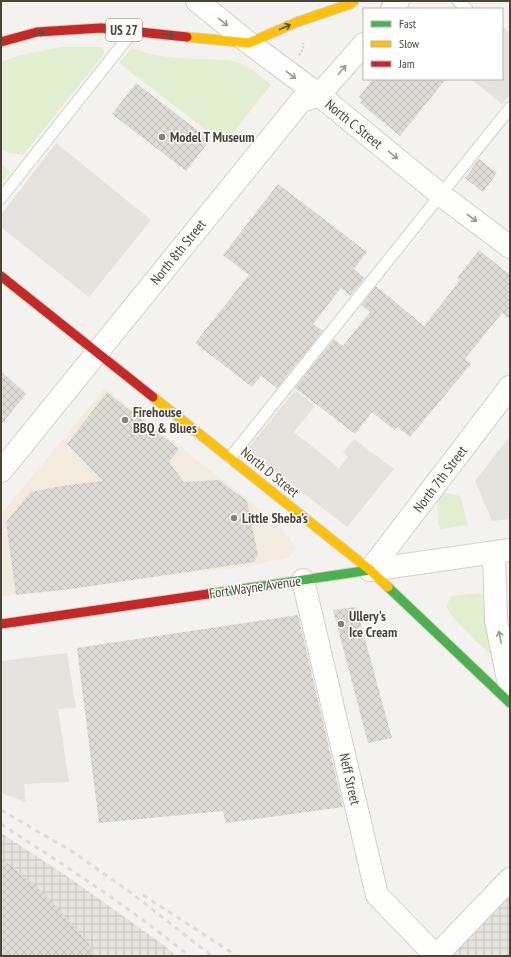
<svg xmlns="http://www.w3.org/2000/svg" width="511" height="957" font-family="'PT Sans Narrow',sans-serif">
  <style>
    .commercial { fill: #f3ebdf }
    .industrial { fill: url(#industrial-grid) }
    .grass { fill: #e1eecf }
    .parking { fill: #e6e3df }
    .building { fill: url(#building-cross-hatch) }
    .lines { fill: none; stroke-linecap: round; stroke-linejoin: round }
    .lane-casing { stroke: #d2d0cb; stroke-width: 13 }
    .street-casing { stroke: #d2d0cb; stroke-width: 24 }
    .fast-casing { stroke: #d3cfc5; stroke-width: 11 }
    .slow-casing { stroke: #d3cfc5; stroke-width: 11 }
    .jam-casing { stroke: #d3cfc5; stroke-width: 11 }
    .path { stroke: #d3d2cc; stroke-width: 2.5; stroke-dasharray: 2 2; stroke-linecap: butt }
    .lane { stroke: #fdfdfc; stroke-width: 11 }
    .street { stroke: #fdfdfc; stroke-width: 22 }
    .fast { stroke: #4caf50; stroke-width: 9 }
    .slow { stroke: #ffc107; stroke-width: 9 }
    .jam { stroke: #c62828; stroke-width: 9 }
    .rail { stroke: #dbdbda; stroke-width: 3; stroke-dasharray: 5 5; stroke-linecap: butt }
    .oneway { stroke: #9b9791 }
    .oneway2 { stroke: #4b593e }
    .poi-dot { fill: #868178; stroke: #fff; stroke-width: 1.5 }
    .labels { text-anchor: middle; stroke-width: 3; stroke-linejoin: round; paint-order: stroke }
    .shield { fill: #fff; stroke: #817c74; stroke-width: 1 }
    .shield-label { font-size: 13px; font-weight: bold; fill: #4b4439 }
    .street-label { font-size: 14px; fill: #4b4439; stroke: #fff }
    .poi-label { font-size: 14px; font-weight: bold; fill: #4b4439; stroke: #fff; text-anchor: start }
  </style>
  <defs>
    <pattern id="industrial-grid" width="8" height="8" patternUnits="userSpaceOnUse"><rect width="8" height="8" fill="#e6e2de"/><path d="M0 4h8M4 0v8" fill="none" stroke="#c7c3bf"/></pattern>
    <pattern id="building-cross-hatch" width="8" height="8" patternUnits="userSpaceOnUse"><rect width="8" height="8" fill="#dedbd6"/><path d="M0 0l8 8M0 8l8-8" fill="none" stroke="#c0bdb8"/></pattern>
  </defs>
  <rect width="100%" height="100%" fill="#f4f2ee"/>
  <polygon class="commercial" points="105,388 251,502 286,533 296,548 289,557 250,566 1,596 1,514"/>
  <g class="industrial">
    <polygon points="1,833 71,879 158,941 177,956 1,956"/>
    <polygon points="510,878 510,956 426,956"/>
  </g>
  <g class="grass">
    <polygon points="61,47 102,47 104,51 103,55 23,155 9,153 1,150 1,62 21,55"/>
    <path d="M132,48C152,56 174,58 196,59C208,60 220,58 233,61C248,64 260,76 271,85L224,144L119,63Z"/>
    <polygon points="1,163 10,171 1,184"/>
    <polygon points="437,491 460,496 468,525 441,529 438,524"/>
    <path d="M482,593L491,655C483,647 447,615 447,607C447,603 450,599 452,596Z"/>
  </g>
  <g class="parking">
    <polygon points="502,26 510,33 510,94 502,104 471,79 502,79"/>
    <polygon points="56,143 151,220 89,297 1,227 1,215"/>
    <polygon points="295,390 315,406 294,432 339,468 348,457 343,452 354,439 394,469 347,527 247,449"/>
    <polygon points="510,436 510,519 492,521 475,481"/>
    <polygon points="67,653 76,708 58,709 69,782 24,784 26,802 1,793 1,661"/>
  </g>
  <g class="building">
    <polygon points="373,79 446,79 400,136 360,103 362,100 359,97"/>
    <polygon points="136,83 210,140 186,171 112,114"/>
    <polygon points="479,159 497,173 483,192 465,178"/>
    <polygon points="278,184 367,252 354,269 365,278 350,296 341,288 313,324 323,331 277,388 261,376 252,387 195,343 249,275 223,255"/>
    <polygon points="479,250 510,275 510,320 502,313 465,359 471,364 410,437 397,427 394,430 372,412 355,434 295,388 334,339 343,346 370,312 361,305 376,286 424,326 460,280 457,278"/>
    <polygon points="1,371 26,394 1,425"/>
    <polygon points="107,392 179,449 169,462 184,482 219,480 247,501 258,555 254,562 71,589 16,595 6,522 31,492 61,486 103,481 67,444"/>
    <polygon points="356,607 392,738 368,743 333,610"/>
    <polygon points="298,615 343,807 226,823 223,811 99,823 77,648"/>
    <polygon points="1,858 44,893 88,942 93,956 1,956"/>
  </g>
  <g class="lines">
    <defs>
      <g id="lane">
        <polyline points="458,1 467,9"/>
        <polyline points="1,198 133,31"/>
        <polyline points="230,458 510,108"/>
      </g>
      <g id="street">
        <polyline points="197,1 249,43 319,95 441,195 510,247"/>
        <polyline points="392,9 398,1"/>
        <polyline points="1,471 301,101 319,95 364,44"/>
        <polyline points="494,553 496,620 510,689"/>
        <polyline points="370,570 510,387"/>
        <polyline points="370,570 510,550"/>
        <polyline points="303,580 377,895 436,956"/>
        <polyline points="436,956 510,879"/>
      </g>
      <g id="fast">
        <polyline points="388,587 510,703"/>
        <polyline points="208,594 370,570"/>
      </g>
      <g id="slow">
        <polyline points="187,37 249,43 297,22 350,4 354,1"/>
        <polyline points="153,397 370,570 388,587"/>
      </g>
      <g id="jam">
        <polyline points="1,42 37,32 101,28 187,37"/>
        <polyline points="1,276 153,397"/>
        <polyline points="1,624 208,594"/>
      </g>
    </defs>
    <use href="#lane" class="lane-casing"/>
    <use href="#street" class="street-casing"/>
    <use href="#fast" class="fast-casing"/>
    <use href="#slow" class="slow-casing"/>
    <use href="#jam" class="jam-casing"/>
    <polyline class="path" points="299,55 303,49 303,43"/>
    <use href="#lane" class="lane"/>
    <use href="#street" class="street"/>
    <use href="#fast" class="fast"/>
    <use href="#slow" class="slow"/>
    <use href="#jam" class="jam"/>
    <g class="rail">
      <polyline points="1,810 73,852 130,892 212,956"/>
      <path d="M1,824C65,866 130,907 189,956"/>
      <polyline points="143,895 237,956"/>
    </g>
  </g>
  <defs><path id="oneway-shaft" d="M-6 0H5M1.5-3L5.5 0L1.5 3" fill="none" stroke-width="1.6" stroke-linecap="round" stroke-linejoin="round"/></defs>
  <g class="oneway">
    <use href="#oneway-shaft" transform="translate(223 22) rotate(39)"/>
    <use href="#oneway-shaft" transform="translate(342 70) rotate(-49)"/>
    <use href="#oneway-shaft" transform="translate(291 75) rotate(37)"/>
    <use href="#oneway-shaft" transform="translate(393 155) rotate(39)"/>
    <use href="#oneway-shaft" transform="translate(472 218) rotate(37)"/>
    <use href="#oneway-shaft" transform="translate(500 637) rotate(-101)"/>
  </g>
  <g class="oneway2">
    <use href="#oneway-shaft" transform="translate(285 27) rotate(-24)"/>
    <use href="#oneway-shaft" transform="translate(39 33) rotate(-9)"/>
    <use href="#oneway-shaft" transform="translate(168 35) rotate(6)"/>
  </g>
  <g class="poi-dot">
    <circle cx="162" cy="137" r="4"/>
    <circle cx="125" cy="420" r="4"/>
    <circle cx="234" cy="518" r="4"/>
    <circle cx="341" cy="624" r="4"/>
  </g>
  <g class="labels">
    <rect class="shield" x="106" y="19" width="36" height="22" rx="3"/>
    <g class="shield-label">
      <text x="124" y="35">US 27</text>
    </g>
    <g class="street-label">
      <text transform="translate(354 124) rotate(39)" y="5">North C Street</text>
      <text transform="translate(178 252) rotate(-51)" y="5">North 8th Street</text>
      <text transform="translate(270 472) rotate(39)" y="5">North D Street</text>
      <text transform="translate(440 479) rotate(-53)" y="5">North 7th Street</text>
      <text transform="translate(255 587) rotate(-8)" y="5">Fort Wayne Avenue</text>
      <text transform="translate(350 779) rotate(77)" y="5">Neff Street</text>
    </g>
    <g class="poi-label">
      <text x="170" y="142">Model T Museum</text>
      <text x="133" y="417">Firehouse<tspan x="133" dy="16">BBQ &amp; Blues</tspan></text>
      <text x="242" y="523">Little Sheba’s</text>
      <text x="349" y="621">Ullery's<tspan x="349" dy="16">Ice Cream</tspan></text>
    </g>
  </g>
  <rect width="511" height="957" fill="none" stroke="#4b4439" stroke-width="4"/>
  <rect x="363" y="8" width="140" height="72" fill="#ffffff" stroke="#b7b4b0"/>
  <rect x="371" y="21" width="20" height="6" fill="#4caf50" stroke="#b7b4b0"/>
  <text x="399" y="28" font-size="12" fill="#4b4439">Fast</text>
  <rect x="371" y="41" width="20" height="6" fill="#ffc107" stroke="#b7b4b0"/>
  <text x="399" y="48" font-size="12" fill="#4b4439">Slow</text>
  <rect x="371" y="61" width="20" height="6" fill="#c62828" stroke="#b7b4b0"/>
  <text x="399" y="68" font-size="12" fill="#4b4439">Jam</text>
</svg>
